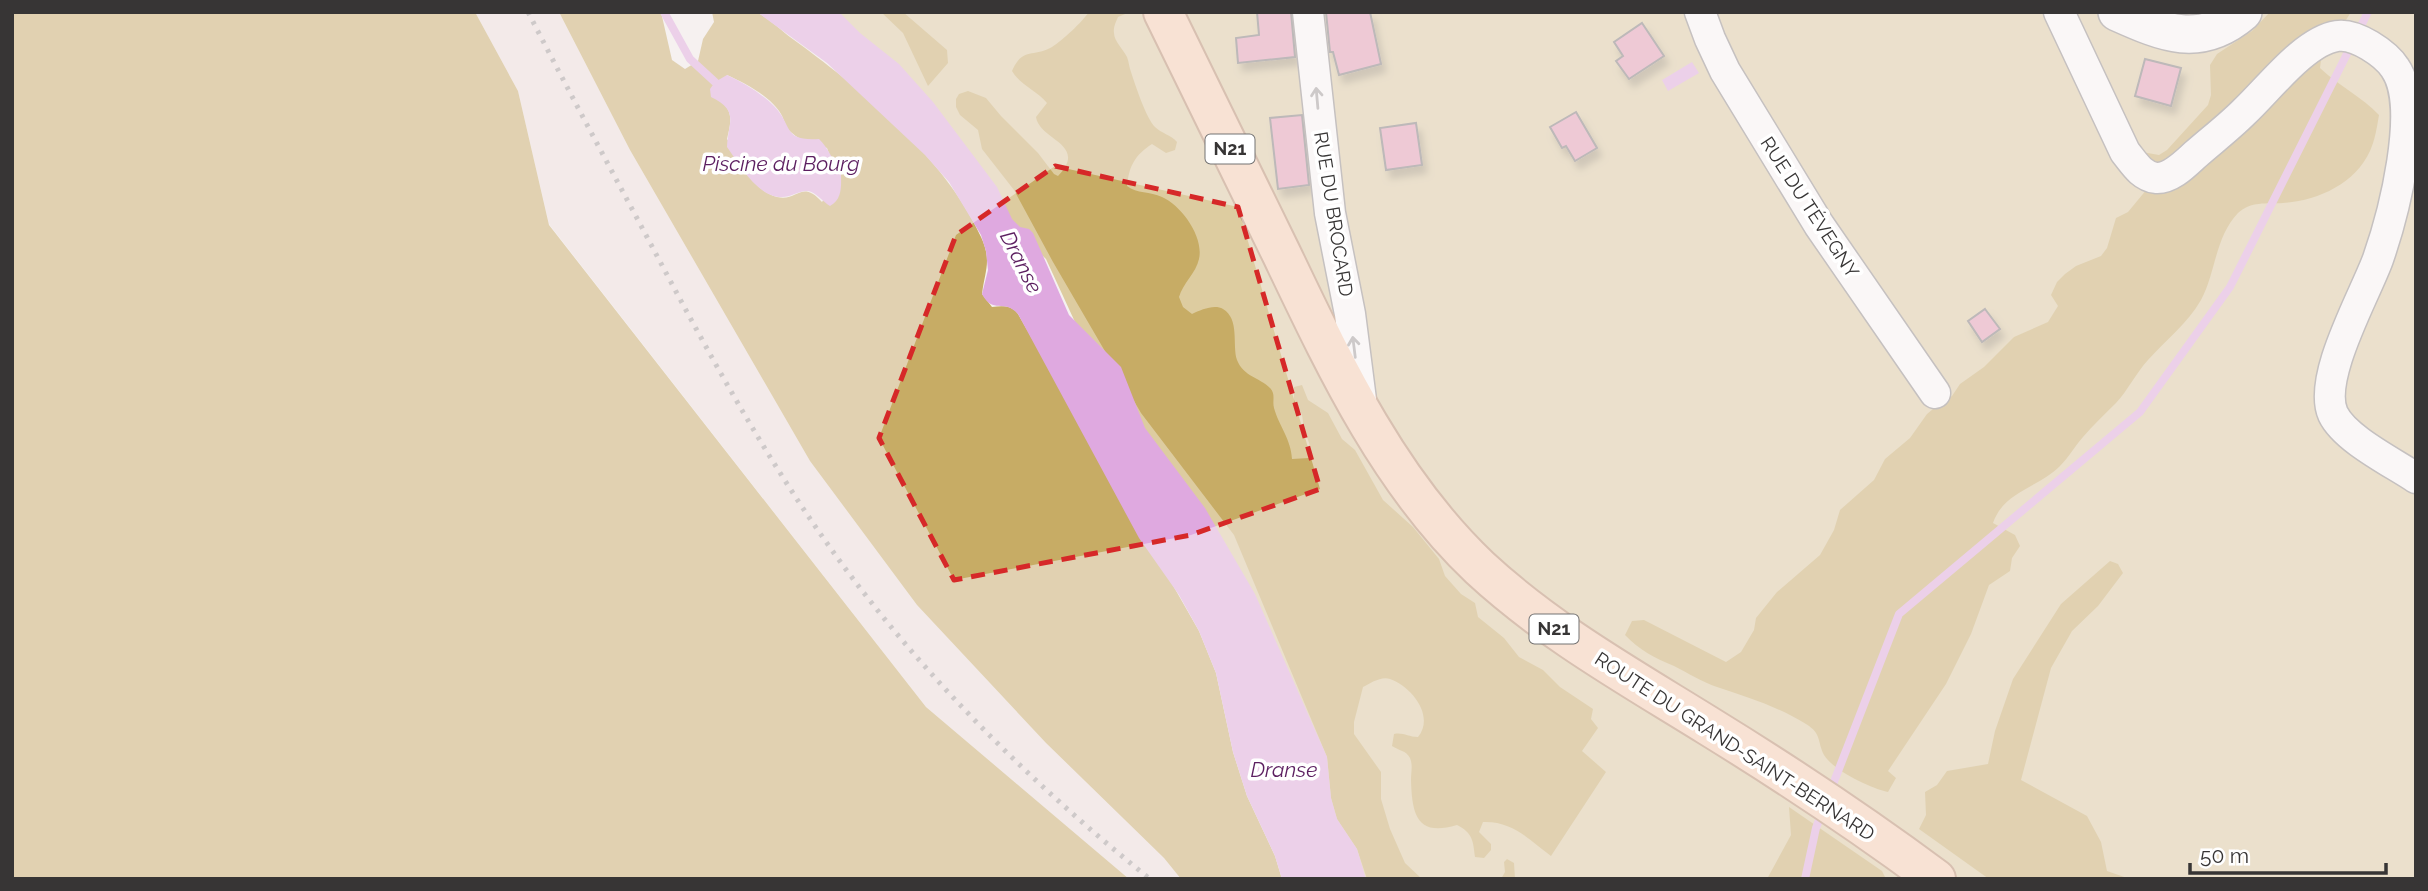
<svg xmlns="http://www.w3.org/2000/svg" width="2428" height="891" font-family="Raleway,sans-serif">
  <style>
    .built { fill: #efe2e0 }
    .green { fill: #ddcca0 }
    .forest { fill: #c7ac65; fill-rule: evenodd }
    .water { fill: #dfa9e0 }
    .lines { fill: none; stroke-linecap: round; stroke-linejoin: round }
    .stream { stroke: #dfa9e0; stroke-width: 8 }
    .building { fill: #e499b4; stroke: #787475; stroke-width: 2; filter: url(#shadow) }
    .minor-casing { stroke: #8b8786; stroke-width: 33 }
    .tertiary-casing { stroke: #8b8786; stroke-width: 40 }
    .primary-casing { stroke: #b38664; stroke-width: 42 }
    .minor { stroke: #fff; stroke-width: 30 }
    .tertiary { stroke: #fff; stroke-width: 37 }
    .primary { stroke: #fad1b2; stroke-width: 38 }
    .rail { stroke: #9d9a9a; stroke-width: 5; stroke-dasharray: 3.5 7; stroke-linecap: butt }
    .oneway { stroke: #9b9a9a }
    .marked { fill: none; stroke: #d62828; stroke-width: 5; stroke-dasharray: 14 9; stroke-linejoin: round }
    .labels { text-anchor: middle; stroke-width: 7; stroke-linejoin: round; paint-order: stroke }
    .shield { fill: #fff; stroke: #737272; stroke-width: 2 }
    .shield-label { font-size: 18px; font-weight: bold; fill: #373535 }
    .street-label { font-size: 19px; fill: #373535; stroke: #fff }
    .water-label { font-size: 21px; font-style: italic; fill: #5c1e60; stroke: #fff }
  </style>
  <defs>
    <filter id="shadow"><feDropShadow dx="4.5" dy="8" stdDeviation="3.5" flood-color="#0004"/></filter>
  </defs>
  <rect width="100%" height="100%" fill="#f5f1f0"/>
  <polygon class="built" points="475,12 559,12 630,150 810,461 917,605 1046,743 1164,858 1181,879 1129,879 926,707 549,224 518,91"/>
  <polygon class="green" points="791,12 2416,12 2416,879 1347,879 1291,792 1046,259"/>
  <g class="forest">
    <polygon points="12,12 475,12 518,91 549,225 926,707 1129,879 12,879"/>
    <path d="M559,12H661L672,60L685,69L698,61L703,39L714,22L712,12C725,12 742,10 755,12C764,14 782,31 790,37C859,87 945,157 981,237C992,261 985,270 982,294L992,307C1003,306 1011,305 1018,314L1199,631L1216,673L1233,752L1247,796L1275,856L1282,879H1181L1164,858L1046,743L917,605L810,461L630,150ZM727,75C745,83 771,97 781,114C785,121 785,128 792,133C801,142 816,144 827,148L831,159L841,172L822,202C801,179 798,202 777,197C752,191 739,158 727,139C730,125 734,114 723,103Z"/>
    <polygon points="881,12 903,12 947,50 948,63 928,86 903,33"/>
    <path d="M1089,12H1130L1118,17C1116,22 1113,27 1114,33C1114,41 1123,49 1127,57C1129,62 1129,67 1131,72C1135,84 1146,118 1155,127C1161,133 1171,135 1177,142L1175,150L1166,153L1152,144C1135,155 1129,166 1127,186C1137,194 1150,191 1162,197C1182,206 1204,237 1199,259C1196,273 1183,283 1179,297L1183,307L1192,314C1201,310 1214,304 1223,309C1240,319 1232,345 1237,360C1244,377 1259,377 1270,388C1276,394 1272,401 1274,408C1279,426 1291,439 1292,459L1309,458C1313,445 1307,441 1305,430C1301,416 1305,415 1294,403V387L1302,385L1308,400L1328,413L1342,439L1355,450L1383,500L1413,527L1439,559L1445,576L1461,594L1475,603L1478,617L1504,638L1519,657L1543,670L1560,687L1593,709L1591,719L1598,728L1582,751L1606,772L1551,856C1528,839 1513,821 1483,822L1479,832L1491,844V850L1484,858L1475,857C1473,841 1473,833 1457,825C1417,837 1412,815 1411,780C1411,772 1413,765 1410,758C1406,750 1399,751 1392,746L1394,734C1403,732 1408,737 1418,737C1435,716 1412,687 1390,679C1381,676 1371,683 1363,687L1354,722V734L1381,772V799L1390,829L1405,863L1422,879H1367L1357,849L1337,819L1331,798L1327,757L1234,535L1141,413L1053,262L1014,190L982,149L978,130L960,115L956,107V99L959,94L968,91L986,98L1001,116L1038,153L1054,174L1058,176C1089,144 1039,140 1036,117L1047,103C1036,90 1021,86 1012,71C1023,46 1034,58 1052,47C1063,40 1082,22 1089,12Z"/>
    <path d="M2270,12H2351L2321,60L2320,68C2339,86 2362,97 2379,115C2377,127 2375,140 2370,151C2355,184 2317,201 2283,203C2266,204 2251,201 2238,213C2215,237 2216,272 2201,300C2187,324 2166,340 2148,360C2136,373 2128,390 2116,403C2105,414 2093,425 2083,437C2075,446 2069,457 2060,466C2038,488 2004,491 1993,523L2015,535L2020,546L2012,558L2010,571L1989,585L1971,634L1946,684L1888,771L1896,778L1888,792C1870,788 1834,771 1824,755C1817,741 1822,734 1806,724C1779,707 1747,697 1717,687C1702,682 1688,673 1674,666C1655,658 1639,650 1625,635L1632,621L1644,620L1726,662L1741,652L1754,630L1756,618L1777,592L1820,555L1834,530L1840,510L1874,480L1885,459L1910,438L1927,414L1939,404L1952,396L1960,384L1984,367L2014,337L2048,322L2058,306L2051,295L2057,282L2065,274L2076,266L2101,256L2107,248L2116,218L2128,212L2181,148L2159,163L2147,160L2142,152L2159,155L2167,150L2208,105L2211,95L2210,65L2217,54L2252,31Z"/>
    <polygon points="2110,561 2118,564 2123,573 2098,606 2072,631 2051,668 2021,780 2087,816 2101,842 2107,871 2130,879 1989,879 1919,829 1926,815 1925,792 1937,785 1947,771 1988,764 1995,731 2013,679 2061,604"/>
    <polygon points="1789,807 1882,871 1886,879 1767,879 1791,835"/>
    <polygon points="1507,859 1514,863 1515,879 1501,879 1505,872 1504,862"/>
  </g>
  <g class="water">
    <path d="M757,12H839L860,33L899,64L933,102L997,187L1012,219L1020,227L1029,229L1033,233L1069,315L1121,367L1145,428L1205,508L1255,594L1327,757L1331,798L1337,819L1357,849L1366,879H1282L1275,856L1247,796L1233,752L1216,673L1199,631L1179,595L1139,538L1018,314C1004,298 993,315 982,294L988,270L986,251L981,235L949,182L925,155L827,63Z"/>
    <polygon points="1692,62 1699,73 1668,91 1662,80"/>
    <path d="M727,75C744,83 761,93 774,106C794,127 782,141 819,139C829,149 833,161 841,172C841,185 843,199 830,206C823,202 816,192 808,191C800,190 791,197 782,197C758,198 739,164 727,147C728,122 740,111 711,97L710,89L715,82Z"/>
  </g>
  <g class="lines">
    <g class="stream">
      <polyline points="664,12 690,59 715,82"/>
      <polyline points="1830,792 1899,614 2140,412 2230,287 2368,12"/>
      <polyline points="1805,879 1816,828 1823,810"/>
    </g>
  </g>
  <g class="building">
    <polygon points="1257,12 1291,12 1295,57 1238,63 1236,38 1259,35"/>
    <polygon points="1326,12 1370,12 1381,64 1339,75 1333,52 1330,52"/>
    <polygon points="1642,23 1664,56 1629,79 1616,61 1623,56 1614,42"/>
    <polygon points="2145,59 2181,68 2171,106 2135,96"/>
    <polygon points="1576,112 1597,148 1575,161 1566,146 1562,148 1550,127"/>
    <polygon points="1302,115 1309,185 1278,189 1270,118"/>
    <polygon points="1416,123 1422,165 1386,170 1380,128"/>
    <polygon points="1985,309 2000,329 1982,342 1968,321"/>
  </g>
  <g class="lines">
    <defs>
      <g id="minor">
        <polyline points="1308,12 1330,213 1350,314 1361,400"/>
        <polyline points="1700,12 1710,39 1725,71 1819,225 1935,393"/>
        <path d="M2059,12L2125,152C2134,163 2141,176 2156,178C2171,179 2186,163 2196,154C2212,140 2229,127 2244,112C2268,90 2304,41 2337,36C2356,33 2386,54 2395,68C2422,107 2393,216 2378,259C2365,295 2317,378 2333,414C2345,439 2392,462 2416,478"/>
      </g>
      <path id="tertiary" d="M2117,12C2164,33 2200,49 2243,12"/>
      <path id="primary" d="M1163,12C1203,93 1242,174 1282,255C1335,366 1389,482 1480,568C1548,631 1628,676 1707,725C1785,773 1862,824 1936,879"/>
    </defs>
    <use href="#minor" class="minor-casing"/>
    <use href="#tertiary" class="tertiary-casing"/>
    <use href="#primary" class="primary-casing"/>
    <use href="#minor" class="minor"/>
    <use href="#tertiary" class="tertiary"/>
    <use href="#primary" class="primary"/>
    <path class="rail" d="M528,12C567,88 607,162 647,237C711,358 776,479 860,588C944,697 1043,793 1150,879"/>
  </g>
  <defs><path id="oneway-shaft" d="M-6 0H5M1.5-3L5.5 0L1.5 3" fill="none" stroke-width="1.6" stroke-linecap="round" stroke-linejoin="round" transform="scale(1.75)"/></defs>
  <g class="oneway">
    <use href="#oneway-shaft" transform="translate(1317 98) rotate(-95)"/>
    <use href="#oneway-shaft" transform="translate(1354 347) rotate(-97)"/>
  </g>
  <path d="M0 0H2428V891H0ZM1055,166L1238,207L1320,489L1191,535L954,580L879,438L956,235Z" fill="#f5f1f0" fill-opacity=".55" fill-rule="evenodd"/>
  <path class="marked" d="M1055,166L1238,207L1320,489L1191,535L954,580L879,438L956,235Z"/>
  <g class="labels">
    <g class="shield">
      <rect x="1205.5" y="134.5" width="49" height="29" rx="5"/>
      <rect x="1529.5" y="614.5" width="49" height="29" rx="5"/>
    </g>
    <g class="shield-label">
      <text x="1230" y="155">N21</text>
      <text x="1554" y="635">N21</text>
    </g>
    <g class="street-label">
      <text transform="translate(1810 207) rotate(57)" y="7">RUE DU TÉVEGNY</text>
      <text transform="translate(1334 214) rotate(81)" y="7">RUE DU BROCARD</text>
      <text transform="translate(1735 746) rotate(33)" y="7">ROUTE DU GRAND-SAINT-BERNARD</text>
    </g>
    <g class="water-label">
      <text x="781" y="171">Piscine du Bourg</text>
      <text transform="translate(1021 262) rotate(63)" y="7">Dranse</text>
      <text x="1284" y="777">Dranse</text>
    </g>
  </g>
  <rect width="2428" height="891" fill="none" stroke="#373535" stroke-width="28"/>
  <path d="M2190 863v10h196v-10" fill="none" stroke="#373535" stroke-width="3.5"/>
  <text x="2200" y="863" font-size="21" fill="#373535" stroke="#ffffff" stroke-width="5" paint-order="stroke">50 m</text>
</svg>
